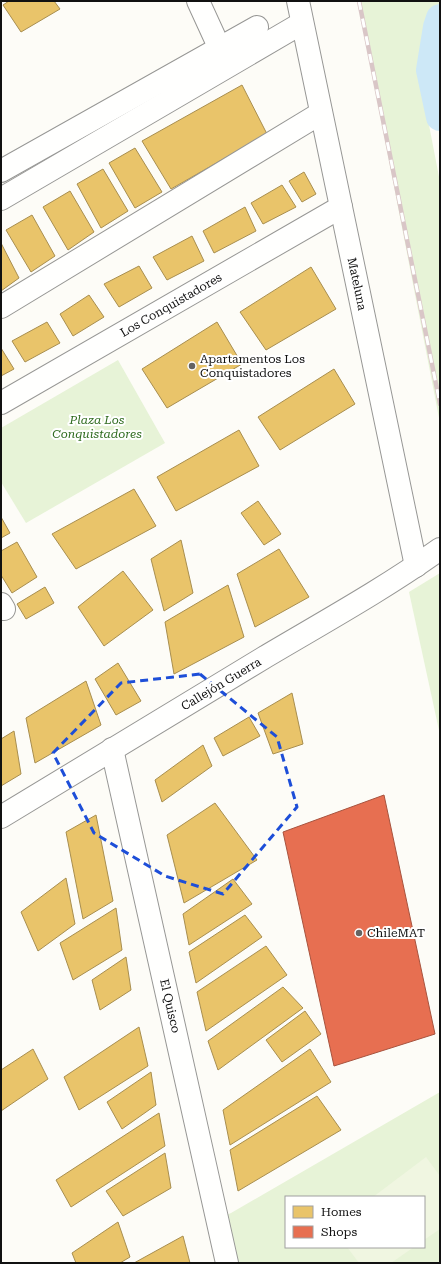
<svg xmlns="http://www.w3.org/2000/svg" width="441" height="1264" font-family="'Roboto Serif',serif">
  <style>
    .green { fill: #e7f3d7; fill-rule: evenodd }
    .pitch { fill: #f0f6e1 }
    .homes { fill: #e9c46a; stroke: #a88e4f }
    .shops { fill: #e76f51; stroke: #a7533e }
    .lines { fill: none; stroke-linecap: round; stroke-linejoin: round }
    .canal { stroke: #cde8f7; stroke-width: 28 }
    .minor-casing { stroke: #979795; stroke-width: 24 }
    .minor { stroke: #fffffe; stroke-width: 22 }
    .rail-casing { stroke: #d9c6c7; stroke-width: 4.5 }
    .rail { stroke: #fff; stroke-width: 3; stroke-dasharray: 9; stroke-linecap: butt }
    .marked { fill: none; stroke: #1d4ed8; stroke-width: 3; stroke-dasharray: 8 5; stroke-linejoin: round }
    .poi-dot { fill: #646362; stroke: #fff; stroke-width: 1.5 }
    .labels { text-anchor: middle; stroke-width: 4; stroke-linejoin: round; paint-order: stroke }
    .street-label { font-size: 12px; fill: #111; stroke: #fff }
    .poi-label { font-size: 12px; fill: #111; stroke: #fff; text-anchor: start }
    .park-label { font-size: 12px; font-style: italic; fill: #2f6b1f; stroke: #fff }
  </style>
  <rect width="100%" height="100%" fill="#fdfcf7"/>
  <g class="green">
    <polygon points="358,1 440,1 440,13 427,23 418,68 440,182 440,423"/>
    <polygon points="118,360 165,443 26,523 1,482 1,428"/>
    <polygon points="440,573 440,735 409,592"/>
    <path d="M440,1092V1263H233L222,1217L231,1213ZM286,1197H424V1247H286Z"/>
  </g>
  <g class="pitch">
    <polygon points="426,1157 440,1176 440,1229 424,1240 424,1197 373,1197"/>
    <polygon points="347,1247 414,1247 391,1263 359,1263"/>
  </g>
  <g class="homes">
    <polygon points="9,1 54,1 60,9 21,32 3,5"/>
    <polygon points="242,85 267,134 171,189 142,141"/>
    <polygon points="135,148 162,192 135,208 109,163"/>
    <polygon points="103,169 128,211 101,228 77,184"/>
    <polygon points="304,172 316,194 302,202 289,181"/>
    <polygon points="282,185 296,207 263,224 251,203"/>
    <polygon points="70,191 94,232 68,250 43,207"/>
    <polygon points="245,207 256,231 214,253 203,231"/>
    <polygon points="32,215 55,256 31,272 6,230"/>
    <polygon points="192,236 204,261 167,280 153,257"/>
    <polygon points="1,243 19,278 1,291"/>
    <polygon points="139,266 152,288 119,307 104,284"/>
    <polygon points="311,267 336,309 266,350 240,312"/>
    <polygon points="89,295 104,317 73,336 60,314"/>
    <polygon points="47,322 60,343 25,362 12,341"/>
    <polygon points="217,322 242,364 167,408 142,369"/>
    <polygon points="1,348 14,369 1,376"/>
    <polygon points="334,369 355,404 280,450 258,417"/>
    <polygon points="239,430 259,466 176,511 157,477"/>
    <polygon points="134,489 156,526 76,569 52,534"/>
    <polygon points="258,501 281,534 264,545 241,513"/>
    <polygon points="1,517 10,533 1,538"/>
    <polygon points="181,540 193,593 164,611 151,559"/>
    <polygon points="17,542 37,577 12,593 1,575 1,551"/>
    <polygon points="279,549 309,597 255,627 237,574"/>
    <polygon points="123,571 153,610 104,646 78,607"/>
    <polygon points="228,585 244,637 174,674 165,622"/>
    <polygon points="45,587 54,603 26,619 17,604"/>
    <polygon points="118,663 141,701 116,715 95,679"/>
    <polygon points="86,681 101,725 35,763 26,718"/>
    <polygon points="292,693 303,744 273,754 258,713"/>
    <polygon points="249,717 260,736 223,756 214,738"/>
    <polygon points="14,731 21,774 1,786 1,739"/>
    <polygon points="203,745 212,766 162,802 155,780"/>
    <polygon points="215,803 257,860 184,903 167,835"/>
    <polygon points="96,815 113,901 83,919 66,832"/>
    <polygon points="66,878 75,924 38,951 21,912"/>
    <polygon points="233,879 252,904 189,945 183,914"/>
    <polygon points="116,908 122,950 73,980 60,943"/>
    <polygon points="245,915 262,937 196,983 189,952"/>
    <polygon points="266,946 287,975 206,1031 197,992"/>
    <polygon points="126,957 131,990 100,1010 92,980"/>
    <polygon points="283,987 303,1008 218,1070 208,1041"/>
    <polygon points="305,1011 321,1034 282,1062 266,1040"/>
    <polygon points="139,1027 148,1066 79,1110 64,1077"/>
    <polygon points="33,1049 48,1079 1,1111 1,1070"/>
    <polygon points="310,1049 331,1082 230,1145 223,1110"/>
    <polygon points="151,1072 156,1105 122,1129 107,1102"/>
    <polygon points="317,1096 341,1130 238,1191 230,1150"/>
    <polygon points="159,1113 165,1146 71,1207 56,1180"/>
    <polygon points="165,1153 171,1188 123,1216 106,1191"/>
    <polygon points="118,1222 130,1257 120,1263 76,1263 72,1253"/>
    <polygon points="183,1236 190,1263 134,1263"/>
  </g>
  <polygon class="shops" points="384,795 435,1034 334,1066 283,832"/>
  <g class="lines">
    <polyline class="canal" points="440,18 437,27 430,70 440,117"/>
    <defs>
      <g id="minor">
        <polyline points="198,1 220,49"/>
        <polyline points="298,1 416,566"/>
        <polyline points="1,171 257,27"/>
        <polyline points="1,199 302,23"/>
        <polyline points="1,307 321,113"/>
        <polyline points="1,403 341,207"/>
        <polyline points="1,604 4,609"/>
        <polyline points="112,749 227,1263"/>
        <path d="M1,817C89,763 177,710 265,657C324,622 384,589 440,549"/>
      </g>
    </defs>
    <use href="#minor" class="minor-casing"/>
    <use href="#minor" class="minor"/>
    <defs>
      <polyline id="rail" points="359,1 440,404"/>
    </defs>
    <use href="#rail" class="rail-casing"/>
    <use href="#rail" class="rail"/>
  </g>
  <path class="marked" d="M200,674L277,737L297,807L223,894L165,876L94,833L53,753L121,683Z"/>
  <g class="poi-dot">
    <circle cx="192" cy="366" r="4"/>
    <circle cx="359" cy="933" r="4"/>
  </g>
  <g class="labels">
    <g class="street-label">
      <text transform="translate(357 284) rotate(78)" y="4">Mateluna</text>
      <text transform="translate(171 305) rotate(-30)" y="4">Los Conquistadores</text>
      <text transform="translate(221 684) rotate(-31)" y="4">Callejón Guerra</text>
      <text transform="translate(170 1006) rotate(77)" y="4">El Quisco</text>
    </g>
    <g class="poi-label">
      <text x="200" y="363">Apartamentos Los<tspan x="200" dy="14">Conquistadores</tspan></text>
      <text x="367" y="937">ChileMAT</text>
    </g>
    <g class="park-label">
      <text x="97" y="424">Plaza Los<tspan x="97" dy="14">Conquistadores</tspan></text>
    </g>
  </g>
  <rect width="441" height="1264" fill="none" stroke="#111111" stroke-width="4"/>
  <rect x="285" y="1196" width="140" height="52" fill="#ffffff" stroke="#a0a0a0"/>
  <rect x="293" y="1206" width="20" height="12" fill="#e9c46a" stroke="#a0a0a0"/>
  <text x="321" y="1216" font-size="12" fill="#111111">Homes</text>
  <rect x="293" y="1226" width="20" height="12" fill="#e76f51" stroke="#a0a0a0"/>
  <text x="321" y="1236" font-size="12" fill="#111111">Shops</text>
</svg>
